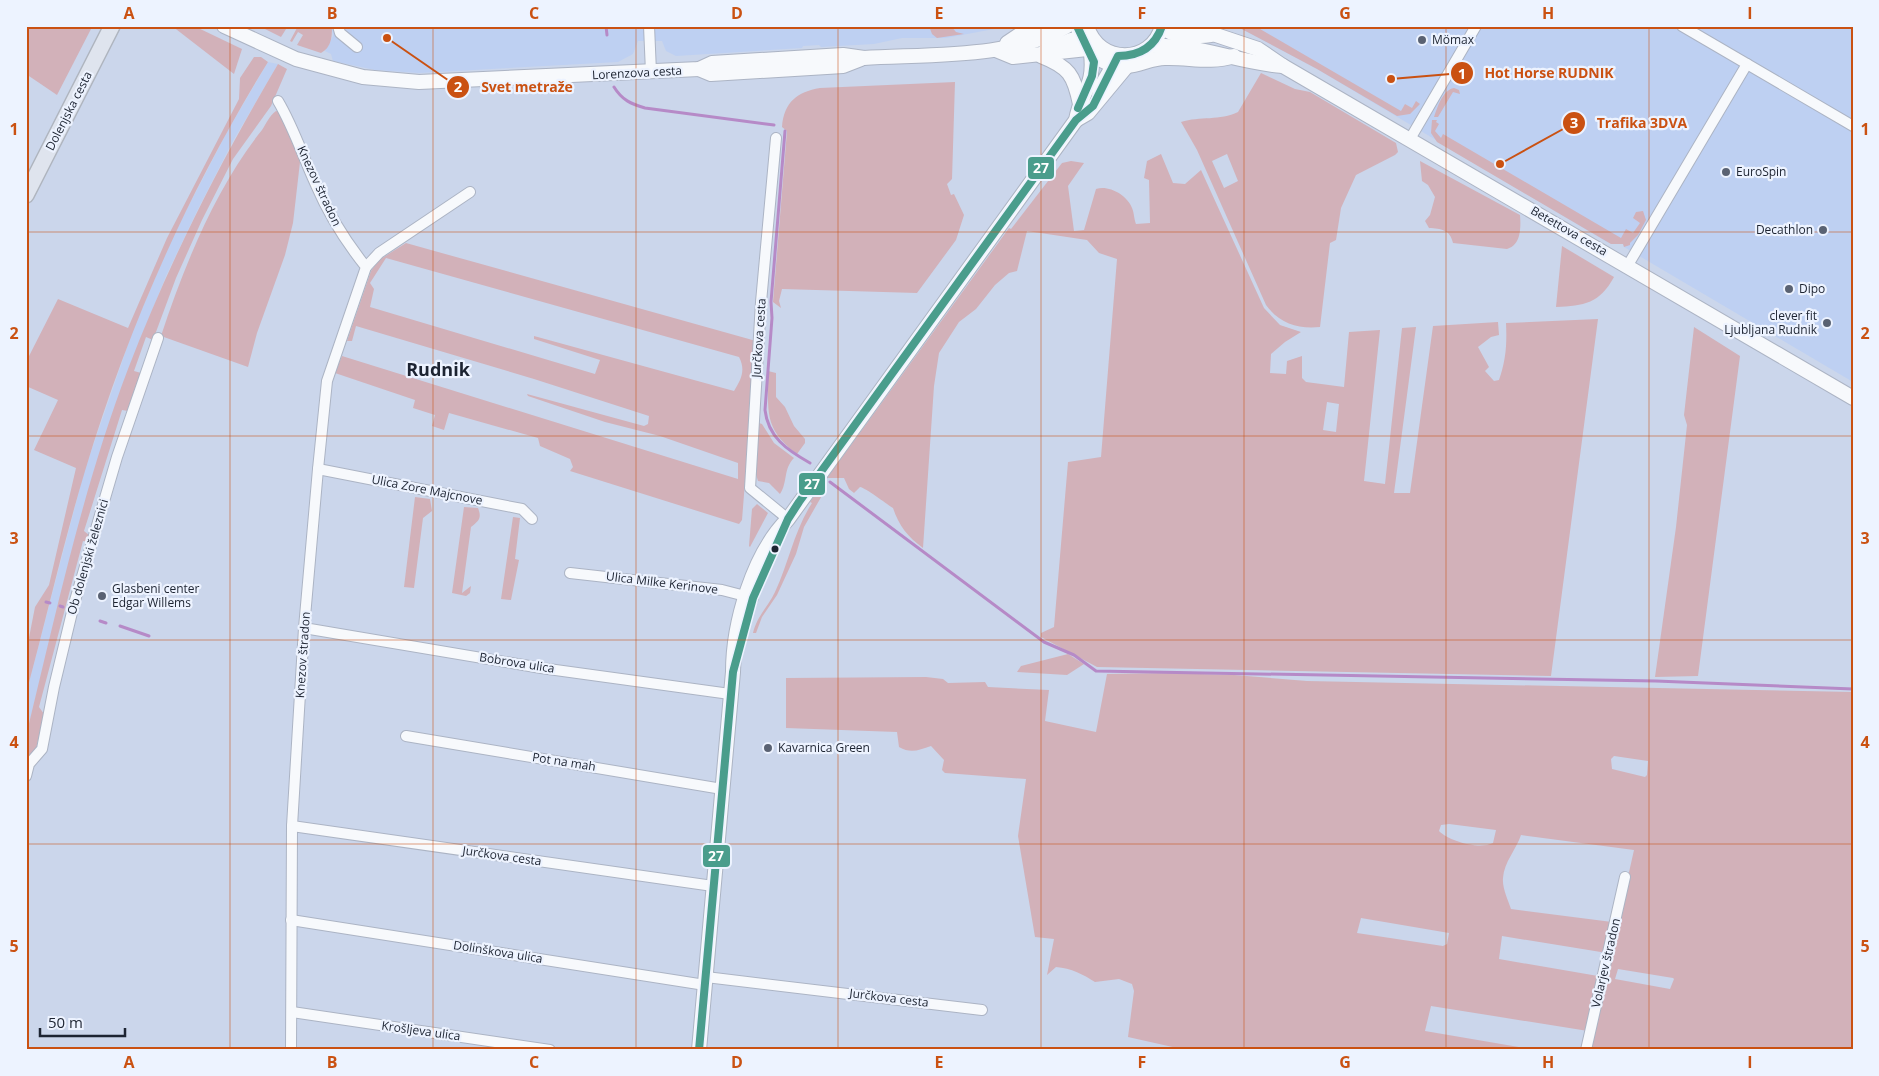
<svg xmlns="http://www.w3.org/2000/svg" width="1879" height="1076" font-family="'Open Sans',sans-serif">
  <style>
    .built { fill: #bed0f2 }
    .green { fill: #d2b1b9; fill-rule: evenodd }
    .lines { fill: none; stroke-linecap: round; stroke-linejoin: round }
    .stream { stroke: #b68ac7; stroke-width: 3 }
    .street-casing { stroke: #acb4c4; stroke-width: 12 }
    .secondary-casing { stroke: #acb4c4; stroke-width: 16 }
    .primary-casing { stroke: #afb5bf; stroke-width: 18 }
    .street { stroke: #f7f9fc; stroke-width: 10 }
    .secondary { stroke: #f7f9fc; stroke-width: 14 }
    .primary { stroke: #dfe4ee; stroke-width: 15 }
    .bus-1-casing { stroke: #edf3ff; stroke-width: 11 }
    .bus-1 { stroke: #4a9d8c; stroke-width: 8 }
    .grid { fill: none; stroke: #ca5112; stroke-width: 1; stroke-opacity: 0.55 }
    .poi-dot { fill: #5a6273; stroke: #edf3ff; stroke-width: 2 }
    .bus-dot { fill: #1d2432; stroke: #edf3ff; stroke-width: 2 }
    .labels { text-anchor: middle; stroke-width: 4.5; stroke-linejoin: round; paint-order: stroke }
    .poi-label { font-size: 12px; fill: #1d2432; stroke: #edf3ff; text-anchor: start }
    .street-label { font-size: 12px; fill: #1d2432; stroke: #edf3ff }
    .district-label { font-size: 18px; font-weight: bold; fill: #1d2432; stroke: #edf3ff }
    .leader { fill: none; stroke: #ca5112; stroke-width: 2 }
    .callout-dot { fill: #ca5112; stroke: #edf3ff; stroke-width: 2 }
    .mark-label { font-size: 15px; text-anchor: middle; font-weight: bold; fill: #fff }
    .callout-label { font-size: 14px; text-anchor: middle; font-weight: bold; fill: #ca5112; stroke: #edf3ff; stroke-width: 4.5; stroke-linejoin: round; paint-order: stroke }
    .line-badge { stroke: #edf3ff; stroke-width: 2 }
    .badge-label { font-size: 14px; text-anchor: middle; font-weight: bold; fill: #fff }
    .neatline { fill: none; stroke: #ca5112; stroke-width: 2 }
    .grid-label { font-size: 16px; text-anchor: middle; font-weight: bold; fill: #ca5112 }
  </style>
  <rect width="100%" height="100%" fill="#cbd6eb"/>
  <g class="built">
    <polygon points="332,26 1010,26 946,38 902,38 874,44 821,47 819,45 803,46 802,48 676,56 666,51 662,41 638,41 633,54 618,62 419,73 375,70 333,61 331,54 325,51 333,36"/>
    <polygon points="1236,26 1853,26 1853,382 1624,247 1623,244 1607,242 1317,69"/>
    <polygon points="268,62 278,64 233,141 198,209 166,276 128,370 75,539 26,736 26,694 84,472 133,330 173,236 228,130"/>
  </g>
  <g class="green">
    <polygon points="26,26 91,29 57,95 26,74"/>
    <polygon points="172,26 194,26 242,49 234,74"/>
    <polygon points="259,26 288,26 281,37"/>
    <path d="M298,26H332C332,36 332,47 321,53L297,45L303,35L298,32L292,42L290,41Z"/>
    <polygon points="929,26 951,26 956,32 964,34 937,38 932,34"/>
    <polygon points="1236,26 1255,26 1401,111 1405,104 1412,108 1416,101 1420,104 1410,114 1397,116 1317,69"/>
    <path d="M254,57H261L268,62C189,190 128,327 85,471C63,544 46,620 26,694V669L29,657L26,653L35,607L49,585L76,468L34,450L58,400L26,386V362L58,299L128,328L167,238L239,99L240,78Z"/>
    <path d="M278,64L287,69L271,106L233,159L202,220L176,278L153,340L146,337L134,371L141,373L128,411L122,410L84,531L89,535L87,542L83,541L39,707L44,714L36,749L26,762V736C56,613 83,487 128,369C169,262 220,162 278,64Z"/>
    <path d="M1261,73L1295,89L1310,92L1396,143L1398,152L1395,155L1356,175L1341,208L1336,240L1330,243L1320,327C1298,329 1280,324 1266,305L1197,150L1181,122C1200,116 1220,121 1238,112ZM1227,154L1238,181L1224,188L1212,161Z"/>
    <path d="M955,82L952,179L947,184L951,195L954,194L964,215L956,240L917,293L782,289L779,301L781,308L773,302L787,131L782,127C784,102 797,92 820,88Z"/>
    <path d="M1454,88L1459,90L1460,94L1453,92L1438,117H1434C1437,109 1442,90 1454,88Z"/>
    <path d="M276,111L279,112L300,156V162L293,223L285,255L257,333L248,367L161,336C184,266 216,187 262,130C266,124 269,116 276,111Z"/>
    <polygon points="1432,120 1437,120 1436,122 1439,124 1435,131 1441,138 1443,134 1621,238 1626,229 1633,233 1640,223 1633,218 1636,212 1643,211 1646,220 1638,235 1630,243 1630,245 1624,247 1623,244 1611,244 1437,142 1431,133"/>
    <path d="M1161,154L1173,183L1185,184L1201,170L1264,308L1280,325L1301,332L1285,342L1271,354L1270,373L1286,374L1287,361L1302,356V378L1306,382L1344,387L1349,332L1380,330L1364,481L1385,484L1402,328L1416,327L1394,493H1410L1433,326L1498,322L1499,335L1491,337L1478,347L1489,367L1485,371L1494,381L1499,380C1506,360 1507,344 1506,323L1598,319L1551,676L1097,667L1041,637V633L1054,627L1068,462L1101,457L1117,259L1099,253L1087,240L1027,231L1017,271L1009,273L995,285L976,309L959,322L939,353L934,386L923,548C908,537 899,526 893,508C885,503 866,488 860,487L854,493L849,489L844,478H827L1009,228L1011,229L1062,163L1071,161L1084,163L1068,186L1074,231L1084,230L1096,189C1109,185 1127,195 1132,208C1134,212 1134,219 1136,224L1150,223L1149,180L1144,178L1147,161ZM1327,402L1339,404L1336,432L1323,430Z"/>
    <path d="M1420,161L1520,215C1521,228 1521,245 1507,249L1453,243C1450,229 1441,229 1429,228L1425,221L1430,215L1435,197L1428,185L1422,181Z"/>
    <path d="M406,243L756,341L742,520L739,524L570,471L573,467L570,459L540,446L538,438L449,413L444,430L432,426L435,415L413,408L415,400L335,373L342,356L738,479V463L660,436L605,422L528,396L527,394L644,426L648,424L649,416L534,379L356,326L352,341H347L371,271L379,260ZM386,258L739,357C746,370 741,380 734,391L534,336V339L600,360L595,374L370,307L374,289L370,283Z"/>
    <path d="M1562,246L1614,277C1600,303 1584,306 1556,307Z"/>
    <polygon points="1694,327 1740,356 1698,676 1655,677 1676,527 1687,425 1684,415"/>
    <path d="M768,371L776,373V397L785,407L794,426L805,439V443L797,454C762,428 769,410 768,371Z"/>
    <path d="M759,423L762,424L774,443L794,458C783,469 788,482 780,494L769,483L758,481L755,471Z"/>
    <path d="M823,483L825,487L824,492L804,527L796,554L777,595L762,617L756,633H753C757,616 768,607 775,592C789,562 794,531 812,503L810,502Z"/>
    <polygon points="415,497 430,499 432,511 423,518 414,588 404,587"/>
    <polygon points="757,504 768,513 750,547 749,546 752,509"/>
    <path d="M464,507L478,508C482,518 479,521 471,527L462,593L471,586L470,593L466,596L452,593Z"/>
    <polygon points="513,517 520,518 515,559 519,560 511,600 501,599"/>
    <polygon points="1068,654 1084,664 1067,675 1017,672 1021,666"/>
    <path d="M1169,673L1234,675L1307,681L1853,692V1050H1589L1634,850L1521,835C1516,850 1504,862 1503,878C1502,888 1508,900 1511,909L1612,922L1607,953L1502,936L1499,959L1598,976L1588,1031L1431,1006L1425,1031L1537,1050H1186L1128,1037L1134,991L1132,984L1119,979L1095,982C1084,975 1071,968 1056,967L1047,975L1054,939L1035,937L1018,836L1026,779L945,773L942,770L944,760L931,746C919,750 911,754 899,747L897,732L786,728V678L926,677L943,679L948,683L985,682L988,687L1049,690L1045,721L1096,732L1107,674ZM1614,756L1648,761L1647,775L1645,777L1612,769L1611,759ZM1449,824L1496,830L1493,843C1479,850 1449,841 1439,831L1441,825ZM1361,918L1449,933L1447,944L1443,946L1357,933ZM1618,969L1673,978L1674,979L1670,989L1615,979Z"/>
  </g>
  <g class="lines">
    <g class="stream">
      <polyline points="606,26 607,35"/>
      <path d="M614,87C622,100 631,104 645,108L774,125"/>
      <path d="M785,131L771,302L772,318L765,410C768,437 787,450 810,463"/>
      <polyline points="830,482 1044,642 1074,655 1096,671 1656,681 1853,689"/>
      <polyline points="46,602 50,603"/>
      <polyline points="60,606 63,607"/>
      <polyline points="100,621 106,623"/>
      <polyline points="120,626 149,636"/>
    </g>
    <defs>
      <g id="street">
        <polyline points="338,26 340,33 357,47"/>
        <polyline points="649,26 651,72"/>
        <polyline points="1682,26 1853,126"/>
        <path d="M278,101C294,128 303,157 316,185C329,215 346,242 366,267L327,381L318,469L304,628L292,826L291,1050"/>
        <polyline points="776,138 761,302 750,488 788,519"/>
        <polyline points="1410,139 1476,26"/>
        <polyline points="1628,265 1747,64"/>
        <polyline points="366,267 379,253 470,192"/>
        <polyline points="318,469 522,509 532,519"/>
        <polyline points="570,573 722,590 753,598"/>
        <polyline points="304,628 541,668 730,694"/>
        <polyline points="406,736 722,789"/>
        <polyline points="26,776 29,764 42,749 54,687 74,604 117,457 158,338"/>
        <polyline points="292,826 713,886"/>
        <polyline points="291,920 705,985"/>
        <polyline points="706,977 982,1010"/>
        <polyline points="292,1012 550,1050"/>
        <polyline points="1586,1050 1625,877"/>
      </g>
      <g id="secondary">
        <path d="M224,26L296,59L363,77L419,82L699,69L712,63L843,55L864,58C925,54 1015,59 1067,26"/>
        <path d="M1077,26C1083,49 1102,68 1127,66C1140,65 1152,58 1165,58C1190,57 1209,64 1234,56"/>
        <path d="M1087,26C1098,65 1152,65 1162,26"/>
        <path d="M1161,26C1175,39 1194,37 1211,35"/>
        <polyline points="1189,26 1258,49 1283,66 1853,398"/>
        <polyline points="1007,43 1022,33 1041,26"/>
        <path d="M1151,46C1197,43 1238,63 1283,66"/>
        <polyline points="996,50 1013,57 1087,49"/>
        <polyline points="1045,51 1071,40 1089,38"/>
        <path d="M1041,56C1069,67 1074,75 1080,104"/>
        <polyline points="699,69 711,74 843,66 861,59"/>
        <polyline points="1099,97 1100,88 1118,57"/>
        <polyline points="1076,120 1088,113 1127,66"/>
        <path d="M699,1050L733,672C733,623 753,554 788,519L1076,120C1081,91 1095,87 1091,54"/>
      </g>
      <polyline id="primary" points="26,195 112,26"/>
    </defs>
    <use href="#street" class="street-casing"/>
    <use href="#secondary" class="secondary-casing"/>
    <use href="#primary" class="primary-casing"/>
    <use href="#street" class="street"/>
    <use href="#secondary" class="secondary"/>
    <use href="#primary" class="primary"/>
    <defs>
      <g id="bus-1">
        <polyline points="1077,26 1094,62 1092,76 1078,108"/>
        <path d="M699,1050L733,672L753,598L788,519L799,502L1076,120L1093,106L1118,56C1139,56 1155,47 1162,26"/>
      </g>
    </defs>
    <use href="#bus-1" class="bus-1-casing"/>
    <use href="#bus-1" class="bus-1"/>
  </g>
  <path class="grid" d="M230,26V1050M433,26V1050M636,26V1050M838,26V1050M1041,26V1050M1244,26V1050M1446,26V1050M1649,26V1050M26,232H1853M26,436H1853M26,640H1853M26,844H1853"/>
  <g class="poi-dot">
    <circle cx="1422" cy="40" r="5"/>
    <circle cx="1726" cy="172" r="5"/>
    <circle cx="1823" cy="230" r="5"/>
    <circle cx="1789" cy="289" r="5"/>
    <circle cx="1827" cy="323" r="5"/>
    <circle cx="102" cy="596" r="5"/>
    <circle cx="768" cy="748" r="5"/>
  </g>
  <circle class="bus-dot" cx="775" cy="549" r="4.5"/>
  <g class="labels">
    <g class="poi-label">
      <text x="1432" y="44">Mömax</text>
      <text x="1736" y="176">EuroSpin</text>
      <text x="1813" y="234" text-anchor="end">Decathlon</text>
      <text x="1799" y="293">Dipo</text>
      <text x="1817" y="320" text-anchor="end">clever fit<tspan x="1817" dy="14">Ljubljana Rudnik</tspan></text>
      <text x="112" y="593">Glasbeni center<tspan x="112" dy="14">Edgar Willems</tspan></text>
      <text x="778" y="752">Kavarnica Green</text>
    </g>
    <g class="street-label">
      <text transform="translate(637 73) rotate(-3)" y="4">Lorenzova cesta</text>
      <text transform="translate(69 111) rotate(-63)" y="4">Dolenjska cesta</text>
      <text transform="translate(319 186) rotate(65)" y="4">Knezov štradon</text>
      <text transform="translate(1569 231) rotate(30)" y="4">Betettova cesta</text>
      <text transform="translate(759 338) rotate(-86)" y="4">Jurčkova cesta</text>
      <text transform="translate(427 490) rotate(11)" y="4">Ulica Zore Majcnove</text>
      <text transform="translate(88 557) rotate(-74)" y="4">Ob dolenjski železnici</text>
      <text transform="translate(662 583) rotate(7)" y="4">Ulica Milke Kerinove</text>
      <text transform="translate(303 655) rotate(-86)" y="4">Knezov štradon</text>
      <text transform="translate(517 663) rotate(9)" y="4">Bobrova ulica</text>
      <text transform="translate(564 762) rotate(9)" y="4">Pot na mah</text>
      <text transform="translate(502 856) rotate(8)" y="4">Jurčkova cesta</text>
      <text transform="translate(498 952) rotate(9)" y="4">Dolinškova ulica</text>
      <text transform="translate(1606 963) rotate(-77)" y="4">Volarjev štradon</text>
      <text transform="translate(889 998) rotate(7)" y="4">Jurčkova cesta</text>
      <text transform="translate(421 1031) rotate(8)" y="4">Krošljeva ulica</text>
    </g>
    <g class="district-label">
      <text x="438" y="376">Rudnik</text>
    </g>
  </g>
  <path class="leader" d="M1391 79L1462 73M387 38L458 87M1500 164L1574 123"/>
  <g class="callout-dot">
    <circle cx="1391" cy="79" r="5"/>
    <circle cx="387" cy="38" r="5"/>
    <circle cx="1500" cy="164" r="5"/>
    <circle cx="1462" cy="73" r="12"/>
    <circle cx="458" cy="87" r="12"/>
    <circle cx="1574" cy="123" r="12"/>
  </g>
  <g class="mark-label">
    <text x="1462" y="79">1</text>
    <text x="458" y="92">2</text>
    <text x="1574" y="128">3</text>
  </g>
  <g class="callout-label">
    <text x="1549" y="78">Hot Horse RUDNIK</text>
    <text x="527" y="92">Svet metraže</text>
    <text x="1642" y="128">Trafika 3DVA</text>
  </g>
  <g class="line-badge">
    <rect x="1027" y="156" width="28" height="24" rx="5" fill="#4a9d8c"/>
    <rect x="798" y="472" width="28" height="24" rx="5" fill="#4a9d8c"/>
    <rect x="702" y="844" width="29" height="24" rx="5" fill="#4a9d8c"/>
  </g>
  <g class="badge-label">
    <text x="1041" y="173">27</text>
    <text x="812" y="489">27</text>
    <text x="716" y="861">27</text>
  </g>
  <rect width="1879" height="1076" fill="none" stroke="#edf3ff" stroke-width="55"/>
  <path d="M40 1028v8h85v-8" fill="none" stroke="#1d2432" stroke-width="2.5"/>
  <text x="48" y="1028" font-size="15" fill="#1d2432" stroke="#edf3ff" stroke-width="4" paint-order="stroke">50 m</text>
  <rect x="28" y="28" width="1824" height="1020" class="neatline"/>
  <g class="grid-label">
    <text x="129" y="19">A</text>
    <text x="332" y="19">B</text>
    <text x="534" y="19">C</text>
    <text x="737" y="19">D</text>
    <text x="939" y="19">E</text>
    <text x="1142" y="19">F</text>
    <text x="1345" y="19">G</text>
    <text x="1548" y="19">H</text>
    <text x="1750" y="19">I</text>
    <text x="14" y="135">1</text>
    <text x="1865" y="135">1</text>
    <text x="14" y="339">2</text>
    <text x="1865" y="339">2</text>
    <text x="14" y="544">3</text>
    <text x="1865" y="544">3</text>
    <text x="14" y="748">4</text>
    <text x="1865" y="748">4</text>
    <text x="14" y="952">5</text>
    <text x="1865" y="952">5</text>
    <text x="129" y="1068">A</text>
    <text x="332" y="1068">B</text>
    <text x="534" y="1068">C</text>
    <text x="737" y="1068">D</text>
    <text x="939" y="1068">E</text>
    <text x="1142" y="1068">F</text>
    <text x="1345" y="1068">G</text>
    <text x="1548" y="1068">H</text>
    <text x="1750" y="1068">I</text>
  </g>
</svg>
